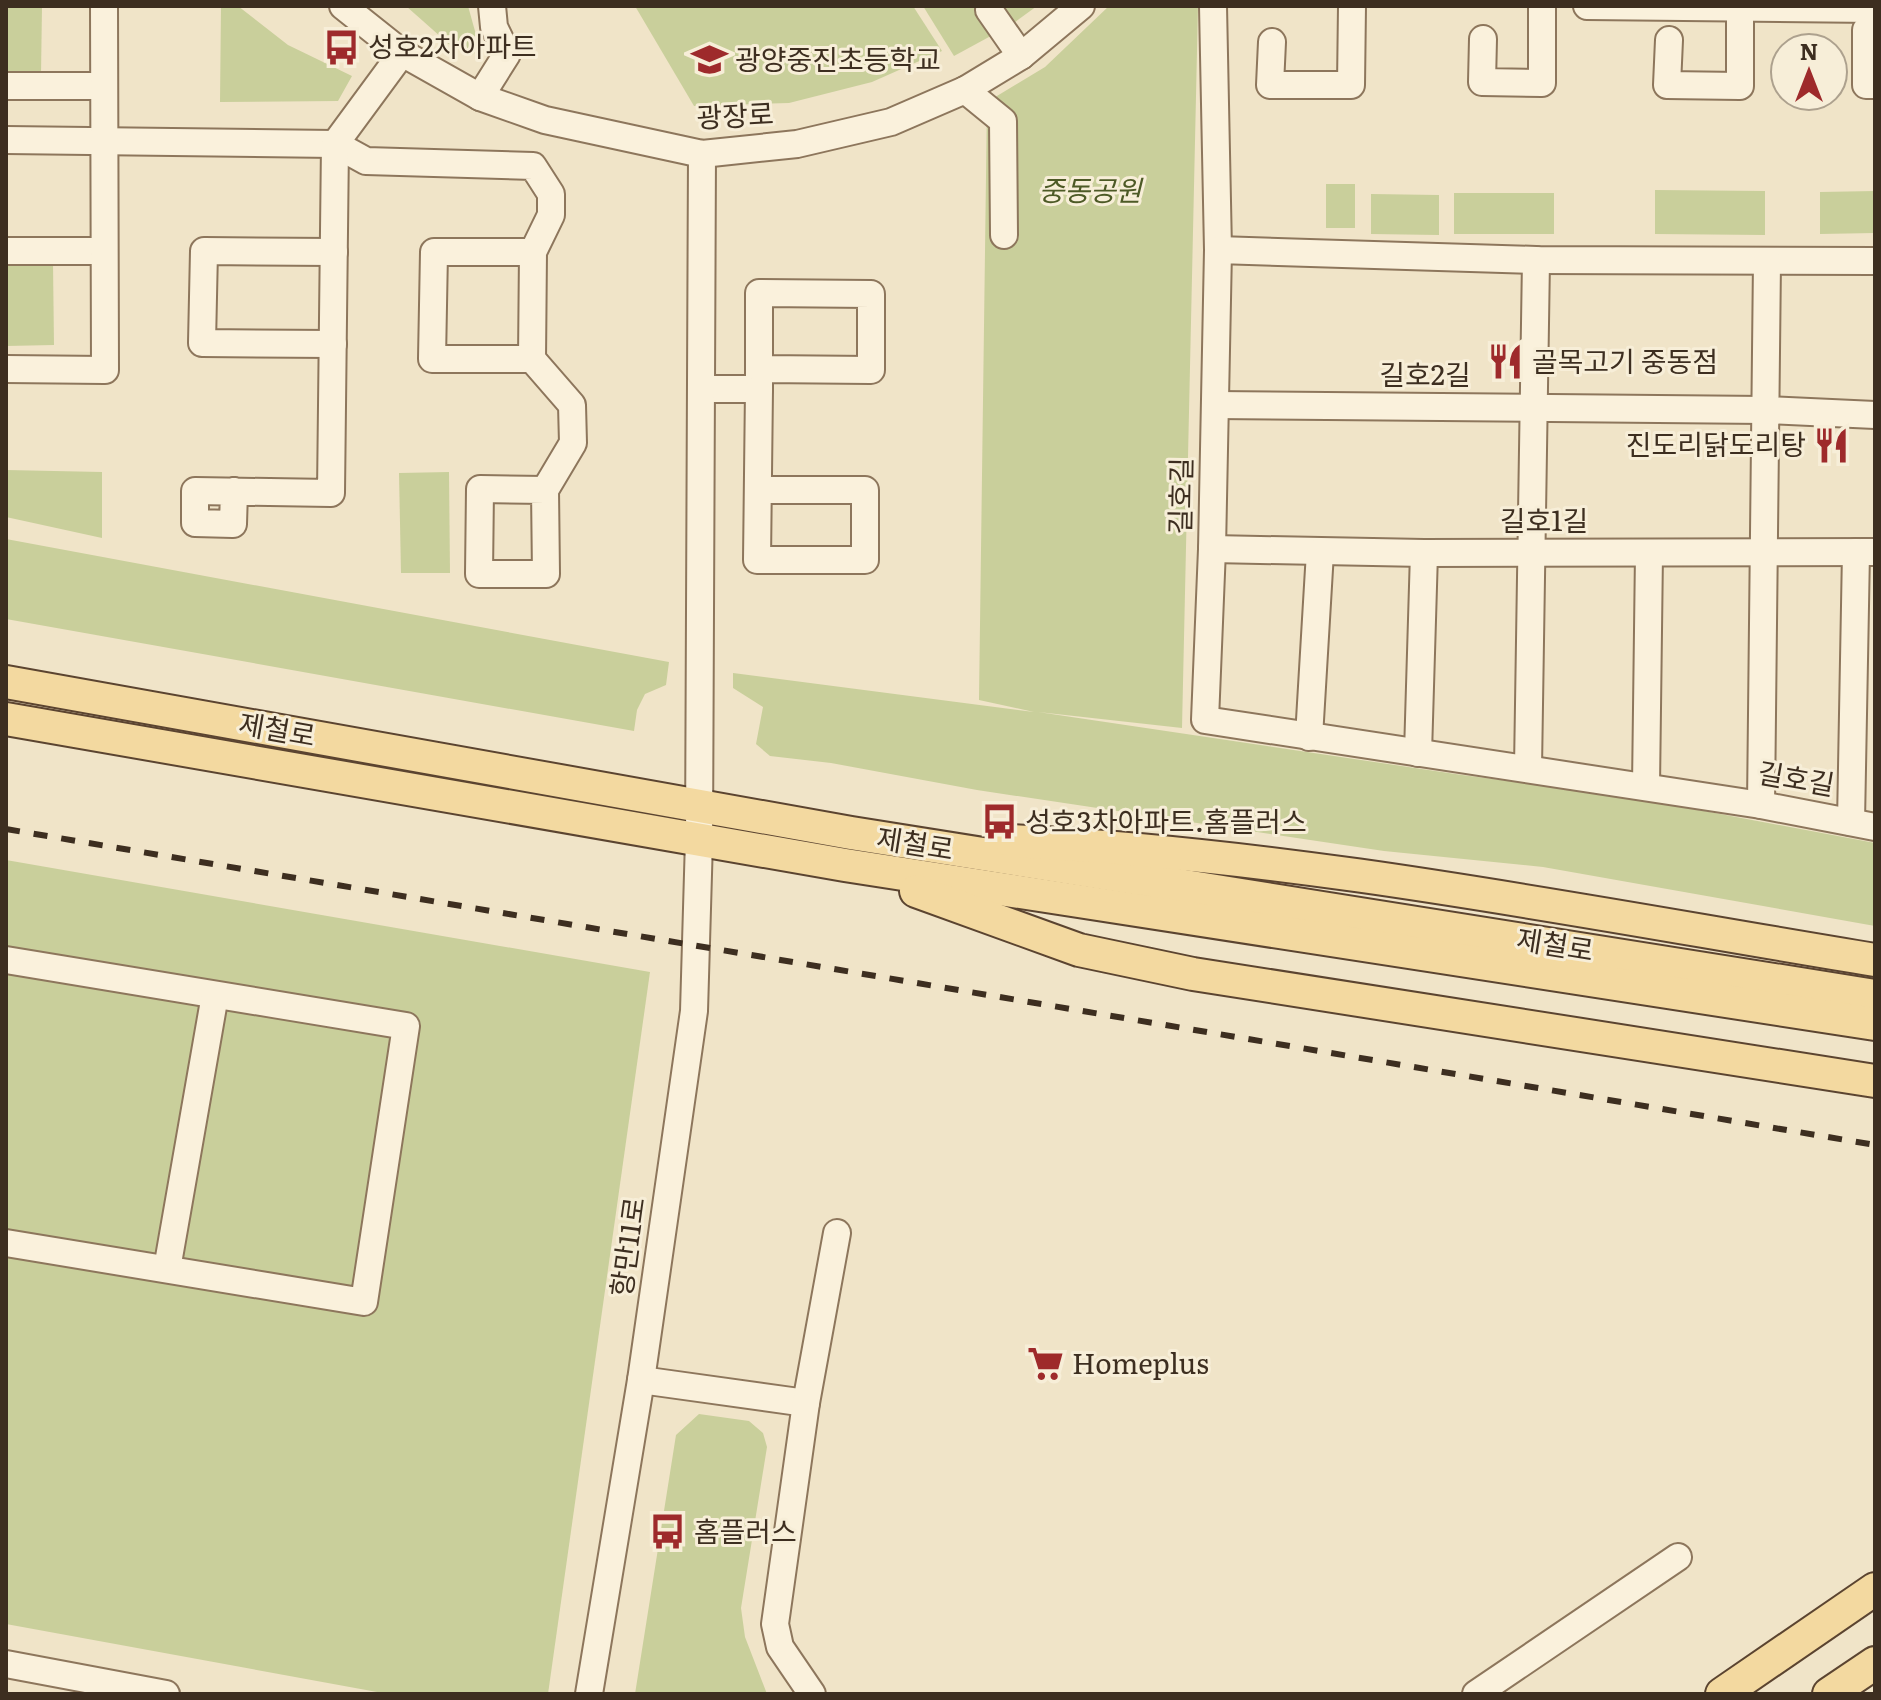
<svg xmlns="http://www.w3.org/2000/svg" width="1881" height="1700" font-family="Literata,'Noto Sans KR',serif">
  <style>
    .green { fill: #c9cf9b }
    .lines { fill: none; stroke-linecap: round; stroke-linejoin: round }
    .minor-casing { stroke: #8d765c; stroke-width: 30 }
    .major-casing { stroke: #5b4430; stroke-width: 36 }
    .minor { stroke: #faf1dc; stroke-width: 26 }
    .major { stroke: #f3d9a0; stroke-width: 32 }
    .rail { stroke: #3d2e20; stroke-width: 6; stroke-dasharray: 14 14; stroke-linecap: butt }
    .labels { text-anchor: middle; stroke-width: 6; stroke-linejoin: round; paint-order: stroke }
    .poi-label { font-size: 28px; fill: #3d2e20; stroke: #f7eed8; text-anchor: start }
    .street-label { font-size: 28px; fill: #3d2e20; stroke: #f7eed8 }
    .park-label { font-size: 28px; font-style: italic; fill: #4d5a26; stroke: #f7eed8 }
  </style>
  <rect width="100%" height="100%" fill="#f0e4c8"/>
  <g class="green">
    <polygon points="6,6 42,7 41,75 6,75"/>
    <polygon points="221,6 238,6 288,45 352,76 338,101 220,102"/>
    <polygon points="406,6 468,6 480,49 472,55 450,45"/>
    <polygon points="635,6 913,6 942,51 872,82 789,103 694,106"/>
    <polygon points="923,6 1037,6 1011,25 954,56"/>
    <polygon points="1109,6 1198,6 1182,728 1038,712 1462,775 1619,795 1875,843 1875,926 1543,867 1384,851 977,790 831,763 770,756 756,744 763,707 733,688 733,673 1034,712 979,700 987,102 1045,67"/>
    <rect x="1326" y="184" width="29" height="44"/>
    <polygon points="1655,190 1765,191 1765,235 1655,234"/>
    <polygon points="1875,191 1875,233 1820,234 1820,192"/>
    <rect x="1454" y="193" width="100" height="41"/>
    <polygon points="1371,194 1439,195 1439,235 1371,234"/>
    <polygon points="53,263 54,345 6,346 6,264"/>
    <polygon points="6,470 102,472 102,538 6,517"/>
    <polygon points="449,472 450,573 401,573 399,473"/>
    <polygon points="6,539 669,662 666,685 645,694 637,710 634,731 6,619"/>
    <polygon points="6,860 650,972 548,1694 388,1694 6,1624"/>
    <polygon points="699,1414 749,1421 763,1433 767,1447 741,1608 745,1637 767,1694 635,1694 676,1435"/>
  </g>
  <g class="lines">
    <defs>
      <g id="minor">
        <polyline points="343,6 402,53 480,97 545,120 702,154 797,144 891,122 965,90 1021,56 1081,6"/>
        <polyline points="1213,6 1218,250"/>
        <polyline points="1587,6 1875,9"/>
        <polyline points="989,10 1021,56"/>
        <polyline points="1866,30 1866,85 1875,85"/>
        <polyline points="1483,39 1482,82 1542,83 1542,6"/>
        <polyline points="1669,40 1667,85 1740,86 1740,8"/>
        <polyline points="1272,42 1270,85 1351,85 1352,6"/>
        <polyline points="6,86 103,86"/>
        <polyline points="965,90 1003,121 1004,235"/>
        <polyline points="480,97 507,54 494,27 492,6"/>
        <polyline points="6,140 335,144 366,161 533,166 551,194 551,215 533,252 532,359 432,359 434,252 533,252"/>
        <polyline points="6,251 104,251"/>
        <polyline points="1875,261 1536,260 1218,250 1212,549 1205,720 1761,805 1875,827"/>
        <polyline points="333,344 202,343 204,251 334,252"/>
        <polyline points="532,359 572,405 573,443 545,490 546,574 479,574 480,489 545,490"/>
        <polyline points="6,369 105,370 104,6"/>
        <polyline points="701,389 759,389 759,293 871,294 871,370 759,369"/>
        <polyline points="1215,405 1765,410 1875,415"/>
        <polyline points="758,490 865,490 865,560 757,560 759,389"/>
        <polyline points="234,491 233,524 195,523 195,491 331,493 335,144 402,53"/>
        <polyline points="1212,549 1424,553 1875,552"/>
        <polyline points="1309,737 1320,552"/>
        <polyline points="1418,753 1424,553"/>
        <polyline points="1528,768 1536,260"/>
        <polyline points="1646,786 1649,553"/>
        <polyline points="1761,805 1767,261"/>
        <polyline points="1851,822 1856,552"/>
        <polyline points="6,960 406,1026 364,1302 6,1243"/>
        <polyline points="167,1269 215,995"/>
        <polyline points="641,1380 806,1403"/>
        <polyline points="6,1664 166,1694"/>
        <polyline points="589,1694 641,1380 694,1011 699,840 702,154"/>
        <polyline points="812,1694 780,1647 775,1624 806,1403 837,1233"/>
        <polyline points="1476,1694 1678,1557"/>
      </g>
      <g id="major">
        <polyline points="6,682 851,833 1875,996"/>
        <polyline points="6,719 845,865 1875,1024"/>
        <path d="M1011,841C1302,855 1588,913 1875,960"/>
        <polyline points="916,891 1079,950 1193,974 1875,1081"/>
        <polyline points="1722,1694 1875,1589"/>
        <polyline points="1829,1694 1875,1663"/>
      </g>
    </defs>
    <use href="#minor" class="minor-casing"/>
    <use href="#major" class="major-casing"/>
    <use href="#minor" class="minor"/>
    <use href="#major" class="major"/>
    <polyline class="rail" points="6,829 1875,1145"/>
  </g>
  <defs>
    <symbol id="bus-bare" viewBox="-9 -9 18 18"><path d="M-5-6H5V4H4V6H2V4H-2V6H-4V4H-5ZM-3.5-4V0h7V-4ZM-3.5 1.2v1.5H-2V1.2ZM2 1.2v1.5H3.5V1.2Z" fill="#9e2a2b" stroke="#f7eed8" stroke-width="2.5" paint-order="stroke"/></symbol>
    <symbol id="school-bare" viewBox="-9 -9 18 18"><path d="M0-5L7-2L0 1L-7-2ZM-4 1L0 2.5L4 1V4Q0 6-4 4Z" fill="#9e2a2b" stroke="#f7eed8" stroke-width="2.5" paint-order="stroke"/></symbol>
    <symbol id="restaurant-bare" viewBox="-9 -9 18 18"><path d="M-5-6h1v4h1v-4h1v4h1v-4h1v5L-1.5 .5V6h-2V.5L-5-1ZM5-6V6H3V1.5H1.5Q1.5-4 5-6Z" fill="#9e2a2b" stroke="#f7eed8" stroke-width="2.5" paint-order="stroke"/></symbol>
    <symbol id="supermarket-bare" viewBox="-9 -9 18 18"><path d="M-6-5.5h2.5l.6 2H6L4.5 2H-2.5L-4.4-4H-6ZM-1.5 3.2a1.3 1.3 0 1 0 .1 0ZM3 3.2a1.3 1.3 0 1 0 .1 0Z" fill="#9e2a2b" stroke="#f7eed8" stroke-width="2.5" paint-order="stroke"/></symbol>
  </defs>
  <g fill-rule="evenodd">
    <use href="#bus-bare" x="316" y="22" width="51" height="51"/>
    <use href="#school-bare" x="684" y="34" width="51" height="51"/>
    <use href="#restaurant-bare" x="1480" y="336" width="51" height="51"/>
    <use href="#restaurant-bare" x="1806" y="420" width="51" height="51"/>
    <use href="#bus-bare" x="974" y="796" width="51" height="51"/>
    <use href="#supermarket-bare" x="1020" y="1338" width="51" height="51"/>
    <use href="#bus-bare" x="642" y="1506" width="51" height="51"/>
  </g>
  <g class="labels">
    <g class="poi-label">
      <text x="368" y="57">성호2차아파트</text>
      <text x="735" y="70">광양중진초등학교</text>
      <text x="1532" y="372">골목고기 중동점</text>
      <text x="1806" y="455" text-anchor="end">진도리닭도리탕</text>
      <text x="1025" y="832">성호3차아파트.홈플러스</text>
      <text x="1072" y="1374">Homeplus</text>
      <text x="694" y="1542">홈플러스</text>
    </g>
    <g class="street-label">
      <text transform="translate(735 116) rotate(-3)" y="10">광장로</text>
      <text x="1425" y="385">길호2길</text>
      <text transform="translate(1181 496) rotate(-89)" y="10">길호길</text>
      <text x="1544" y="531">길호1길</text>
      <text transform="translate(277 730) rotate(10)" y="10">제철로</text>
      <text transform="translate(1796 779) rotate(10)" y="10">길호길</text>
      <text transform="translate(915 844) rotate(9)" y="10">제철로</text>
      <text transform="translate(1555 945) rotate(9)" y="10">제철로</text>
      <text transform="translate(628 1247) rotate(-82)" y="10">항만11로</text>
    </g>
    <g class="park-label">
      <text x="1090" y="201">중동공원</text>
    </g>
  </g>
  <rect width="1881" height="1700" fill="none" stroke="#3d2e20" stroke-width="16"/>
  <g transform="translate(1809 72)"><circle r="38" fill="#f7eed8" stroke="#ada18e" stroke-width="2"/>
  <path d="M0-6L14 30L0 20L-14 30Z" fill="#9e2a2b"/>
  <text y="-12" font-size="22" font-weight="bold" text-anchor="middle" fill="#3d2e20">N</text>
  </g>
</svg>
